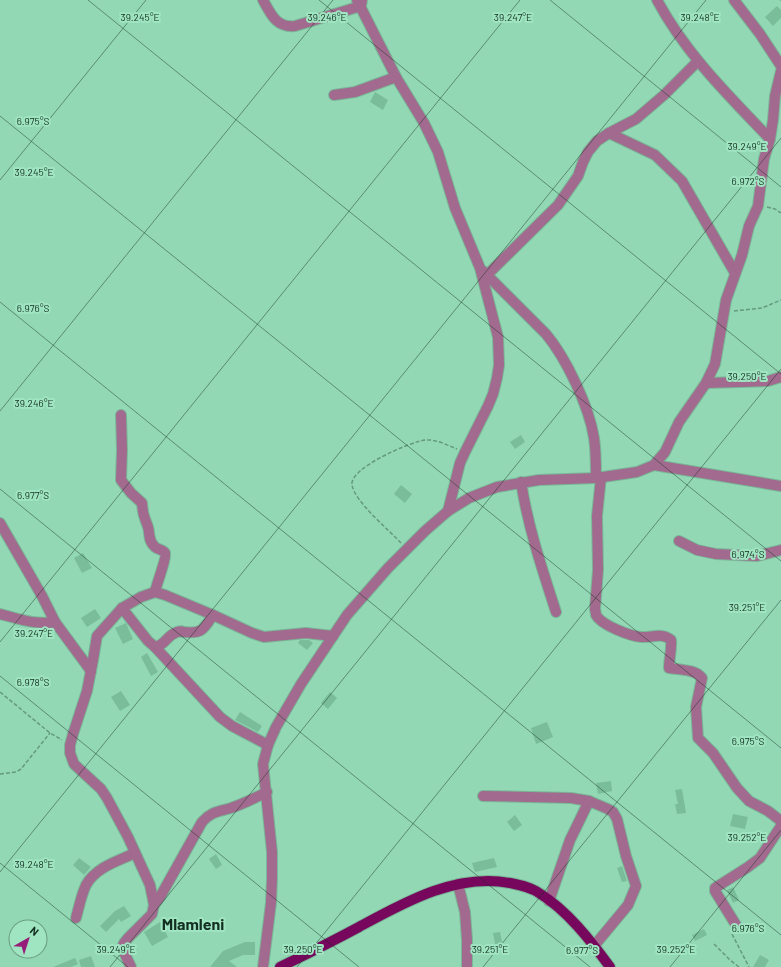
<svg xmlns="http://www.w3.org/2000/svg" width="781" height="967" font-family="Barlow,sans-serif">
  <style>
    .building { fill: #79bd9a }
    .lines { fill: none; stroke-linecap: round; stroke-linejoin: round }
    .minor-casing { stroke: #7ab697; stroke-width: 12 }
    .major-casing { stroke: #7ab697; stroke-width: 12 }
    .path { stroke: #649a7f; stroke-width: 1.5; stroke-dasharray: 4 2; stroke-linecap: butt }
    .minor { stroke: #a16a8e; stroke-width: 10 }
    .major { stroke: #77075d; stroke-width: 10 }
    .ticks { fill: none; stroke: #143022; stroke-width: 1; stroke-opacity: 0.45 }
    .labels { text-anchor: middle; stroke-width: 4; stroke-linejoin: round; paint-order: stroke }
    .quarter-label { font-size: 16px; font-weight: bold; fill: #143022; stroke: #a0e5c1 }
    .ticks-label { font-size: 10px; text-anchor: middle; fill: #143022; stroke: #a0e5c1; stroke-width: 4; stroke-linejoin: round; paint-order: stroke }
  </style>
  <rect width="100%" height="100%" fill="#93d8b4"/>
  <g class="building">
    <polygon points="777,6 781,10 781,18 773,26 765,17"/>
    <polygon points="375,92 388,100 383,110 370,102"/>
    <polygon points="521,435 525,442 515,449 510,442"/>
    <polygon points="401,485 412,494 405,503 394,494"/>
    <polygon points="83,553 92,568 82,573 74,558"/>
    <polygon points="95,609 101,618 87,627 81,618"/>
    <polygon points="126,623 133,639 123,644 115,628"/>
    <polygon points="300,640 309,640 313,643 307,650 298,643"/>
    <polygon points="147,653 158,672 151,676 141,657"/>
    <polygon points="121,691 130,705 120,711 111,697"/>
    <polygon points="330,692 337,698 328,709 321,703"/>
    <polygon points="240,712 262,726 258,732 235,720"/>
    <polygon points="547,722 553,737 536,744 531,728"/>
    <polygon points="611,781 612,791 598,794 596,783"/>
    <polygon points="682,789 686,813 677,814 675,804 678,804 675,790"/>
    <polygon points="733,814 748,817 745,829 730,826"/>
    <polygon points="515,815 522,825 514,831 507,822"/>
    <polygon points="216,854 222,865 216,869 209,859"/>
    <polygon points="79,858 91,867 84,875 73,865"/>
    <polygon points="494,858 497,867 475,872 472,863"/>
    <polygon points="622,866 627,881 622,882 617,868"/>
    <polygon points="733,887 739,900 733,903 727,890"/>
    <polygon points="124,906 131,916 121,922 119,919 106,932 100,926 115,911"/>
    <polygon points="160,922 168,937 152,946 144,932"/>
    <polygon points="704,929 707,935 695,941 692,935"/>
    <polygon points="500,932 503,947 496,949 493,933"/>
    <polygon points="245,942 255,942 255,955 243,955 229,961 237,967 210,967 223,951"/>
    <polygon points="760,955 769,960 765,967 753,967"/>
    <polygon points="91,956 95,967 81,967 79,960"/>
    <polygon points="75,958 78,964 71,967 53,967"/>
  </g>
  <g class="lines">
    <defs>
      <g id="minor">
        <path d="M263,0C271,14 276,28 295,26L361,6L362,0"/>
        <polyline points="357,0 396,77 424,123 438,152 455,208 480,268 498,337 499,365 497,378 493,394 488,406 465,452 460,463 448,511"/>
        <path d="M657,0C685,53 729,96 770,139"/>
        <polyline points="734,0 760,34 781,66"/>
        <polyline points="334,95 355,92 396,77"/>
        <polyline points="609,133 655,155 682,181 735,273"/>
        <path d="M483,271L546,334C566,358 589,406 594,438C596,451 596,465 596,478"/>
        <polyline points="487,275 558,205 578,176 583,162 588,152 597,141 609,133 636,119 664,95 698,61"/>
        <polyline points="706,383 768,381 781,377"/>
        <path d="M121,415L122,450L121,480L131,493L142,503C143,515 144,516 148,527C150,534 148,541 155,547C158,550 163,549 165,553C167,557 156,586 155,592"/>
        <polyline points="654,465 781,486"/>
        <path d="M601,477L597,516L598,570L595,609C595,609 596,614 596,615C601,625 630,636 641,637C651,638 662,632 671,640C672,649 669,659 669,668C680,670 695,669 702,678L696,707L698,738L713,753L737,788L749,801L768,811L781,821"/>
        <path d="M521,482C528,527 542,569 556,612"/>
        <polyline points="0,523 42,596 55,622 91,671"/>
        <polyline points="679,541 697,550 716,554 757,556 781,550"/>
        <path d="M122,608L148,641L155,647C164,646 167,636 175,633C178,631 181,631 184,632C202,634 204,629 213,615"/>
        <path d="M0,614C20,619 34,625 55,622"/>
        <polyline points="155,647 220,717 232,726 268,745"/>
        <polyline points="483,796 571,798 589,801 608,809 613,812 617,819 626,856 636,886 628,905 594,946"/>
        <polyline points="458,884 465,912 467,940 467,967"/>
        <polyline points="549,901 570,840 589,801"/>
        <path d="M154,905L160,897L202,822C212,811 218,812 231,808C243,804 255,798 267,792"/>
        <path d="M76,918C79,907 81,896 86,885C96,867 118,861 135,853"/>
        <polyline points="736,925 715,891 715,888 748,867 760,858 781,826"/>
        <polyline points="131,967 122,948 124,943 128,938 152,914 154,905 150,885 128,837 107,798 101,789 74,764 70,753 70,745 73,734 87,691 93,660 97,636 122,608 141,597 155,592 165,595 213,615 252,633 264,637 306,633 333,636"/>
        <polyline points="263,967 271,903 272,878 272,852 263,764 268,745 276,727 301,684 347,615 388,568 425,531 448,511 469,498 497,487 539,480 596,478 637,472 654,465 665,452 679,422 706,383 715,364 726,300 742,255 749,226 758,206 764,159 770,139 773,120 775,96 781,71"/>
      </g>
      <path id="major" d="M280,967C307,954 333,941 359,927C405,902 456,873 510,883C520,885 531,887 539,893C567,910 591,941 610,967"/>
    </defs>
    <use href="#minor" class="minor-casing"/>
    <use href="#major" class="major-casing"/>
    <g class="path">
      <polyline points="767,207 775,209 781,213"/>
      <polyline points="734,311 762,308 781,300"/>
      <path d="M401,543C388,529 355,502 352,485C349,468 410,442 425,440C436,439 447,445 457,449"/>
      <polyline points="0,692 50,733 62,740"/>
      <polyline points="0,774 16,772 21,769 50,733"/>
      <polyline points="732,934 749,967"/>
      <polyline points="714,944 730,960 739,967"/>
    </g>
    <use href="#minor" class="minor"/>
    <use href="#major" class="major"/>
  </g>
  <path class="ticks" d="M88,0L781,561M319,0L781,374M550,0L781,187M780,0H781M0,116L781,748M0,180L146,0M0,302L781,935M0,411L333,0M0,489L590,967M0,642L520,0M0,676L359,967M0,863L128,967M0,872L706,0M110,967L781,138M297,967L781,369M483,967L781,600M670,967L781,830"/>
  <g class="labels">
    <g class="quarter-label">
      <text x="193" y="930">Mlamleni</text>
    </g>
  </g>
  <g class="ticks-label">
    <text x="513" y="21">39.247°E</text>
    <text x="140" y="21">39.245°E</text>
    <text x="327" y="21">39.246°E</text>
    <text x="700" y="21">39.248°E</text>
    <text x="33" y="125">6.975°S</text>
    <text x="747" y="150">39.249°E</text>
    <text x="34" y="176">39.245°E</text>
    <text x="748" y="185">6.972°S</text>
    <text x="33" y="312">6.976°S</text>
    <text x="747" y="380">39.250°E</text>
    <text x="34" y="407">39.246°E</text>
    <text x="33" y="499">6.977°S</text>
    <text x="748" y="558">6.974°S</text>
    <text x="747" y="611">39.251°E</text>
    <text x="34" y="637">39.247°E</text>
    <text x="33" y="686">6.978°S</text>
    <text x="748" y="745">6.975°S</text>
    <text x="747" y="841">39.252°E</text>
    <text x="34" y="868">39.248°E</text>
    <text x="748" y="932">6.976°S</text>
    <text x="116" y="953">39.249°E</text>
    <text x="303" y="953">39.250°E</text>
    <text x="490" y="953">39.251°E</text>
    <text x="676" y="953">39.252°E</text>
    <text x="582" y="954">6.977°S</text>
  </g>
  <g transform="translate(28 939) rotate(39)"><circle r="19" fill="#a0e5c1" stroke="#689d81"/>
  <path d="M0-3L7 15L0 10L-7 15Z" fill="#971e78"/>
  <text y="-6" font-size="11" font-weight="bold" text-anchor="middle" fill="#143022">N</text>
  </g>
</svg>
